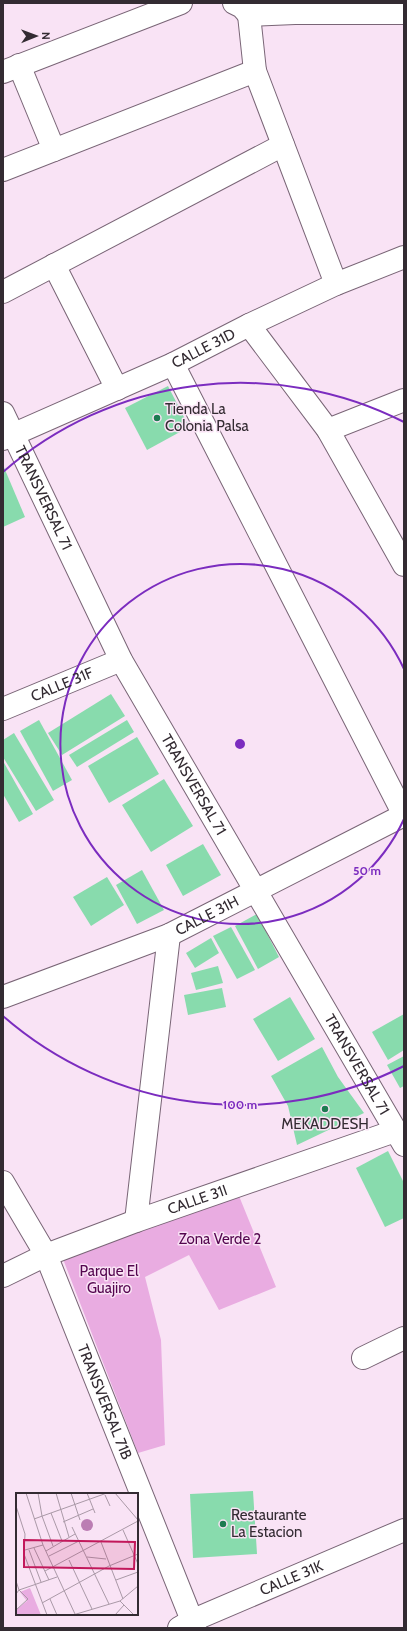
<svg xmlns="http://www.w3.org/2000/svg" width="407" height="1631" font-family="Cabin,sans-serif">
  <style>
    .green { fill: #e9ace1 }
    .building { fill: #88dbad }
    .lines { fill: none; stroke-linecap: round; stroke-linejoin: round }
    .minor-casing { stroke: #796576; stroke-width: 24 }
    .minor { stroke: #fff; stroke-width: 22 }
    .ring { fill: none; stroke: #7b2cbf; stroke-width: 2 }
    .poi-dot { fill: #1d7b51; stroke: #f9e3f5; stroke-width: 1.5 }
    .labels { text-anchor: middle; stroke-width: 3; stroke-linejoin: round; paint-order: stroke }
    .street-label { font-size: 15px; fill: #332b32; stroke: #f9e3f5 }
    .poi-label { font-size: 15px; fill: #332b32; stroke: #f9e3f5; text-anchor: start }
    .park-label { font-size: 15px; fill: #54064f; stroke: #f9e3f5 }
    .inset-road { fill: none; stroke: #aa99a7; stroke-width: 1 }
    .view { fill: #c2185b; fill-opacity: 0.15; stroke: #c2185b; stroke-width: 2 }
    .inset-edge { fill: none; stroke: #332b32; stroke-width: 2 }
    .centre { fill: #7b2cbf; stroke: #f9e3f5; stroke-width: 2 }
    .ring-label { font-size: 12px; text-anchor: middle; font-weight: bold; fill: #7b2cbf; stroke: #f9e3f5; stroke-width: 3; stroke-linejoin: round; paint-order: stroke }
  </style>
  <rect width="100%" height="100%" fill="#f9e3f5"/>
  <polygon class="green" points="239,1196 276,1287 219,1310 189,1255 145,1277 161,1340 165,1445 138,1453 63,1259"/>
  <g class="building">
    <polygon points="168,386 189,427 147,450 125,408"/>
    <polygon points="3,465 25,517 3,527"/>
    <polygon points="111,694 125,716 62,755 48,733"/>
    <polygon points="39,720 72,780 53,791 20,731"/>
    <polygon points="127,720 134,732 77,767 69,755"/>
    <polygon points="14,733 54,800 36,811 3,757 3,740"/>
    <polygon points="137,737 159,774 109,803 88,766"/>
    <polygon points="3,761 33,814 19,822 3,794"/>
    <polygon points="164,779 193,826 151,852 122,805"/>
    <polygon points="203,844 221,875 183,896 166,865"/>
    <polygon points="142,870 164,910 137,924 116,885"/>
    <polygon points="107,877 124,905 91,926 73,897"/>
    <polygon points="257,914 279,957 258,969 235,926"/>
    <polygon points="231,927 255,970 237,979 213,936"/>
    <polygon points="211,938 219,953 195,968 186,953"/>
    <polygon points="218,966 223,983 196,990 191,973"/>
    <polygon points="222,988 226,1007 188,1015 184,995"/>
    <polygon points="290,997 315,1039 278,1061 253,1019"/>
    <polygon points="404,1014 404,1050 388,1060 372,1032"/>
    <polygon points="322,1047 338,1077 364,1113 297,1145 288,1106 271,1076"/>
    <polygon points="404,1056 404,1086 400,1088 387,1065"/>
    <polygon points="388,1151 404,1183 404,1218 385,1227 356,1168"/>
    <polygon points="253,1491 257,1554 193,1558 190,1494"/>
  </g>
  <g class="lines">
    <defs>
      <g id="minor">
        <polyline points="234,3 242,7 249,15 295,13 404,13"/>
        <polyline points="249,15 255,71 336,284"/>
        <polyline points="19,65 54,150"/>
        <polyline points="3,72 181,3"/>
        <polyline points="3,170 255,71"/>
        <polyline points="54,265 117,389"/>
        <polyline points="3,292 283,145"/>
        <polyline points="249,325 328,430 404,565"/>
        <polyline points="173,364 404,815"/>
        <path id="s1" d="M3,413L121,660L404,1145"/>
        <polyline points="328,430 404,400"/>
        <path id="s2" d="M3,439L173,364L249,325L336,284L404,257"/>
        <path id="s3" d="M3,709L121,660"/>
        <path id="s4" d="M3,997L169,935L404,815"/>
        <path id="s5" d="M3,1182L46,1255L195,1628"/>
        <polyline points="136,1221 169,935"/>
        <path id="s6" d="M3,1276L46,1255L136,1221L395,1131"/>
        <polyline points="363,1358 404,1338"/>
        <path id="s7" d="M179,1628L191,1621L404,1530"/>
      </g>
    </defs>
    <use href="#minor" class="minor-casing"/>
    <use href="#minor" class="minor"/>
  </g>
  <g class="ring">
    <path d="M404 819A180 180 0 1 1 404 669"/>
    <path d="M404 1066A361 361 0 0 1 3 1016M3 472A361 361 0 0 1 404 422"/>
  </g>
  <g class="poi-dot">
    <circle cx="157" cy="418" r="4"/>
    <circle cx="325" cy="1109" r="4"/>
    <circle cx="223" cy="1524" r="4"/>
  </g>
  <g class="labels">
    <g class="street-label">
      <text dy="5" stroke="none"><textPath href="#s2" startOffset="220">CALLE 31D</textPath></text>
      <text dy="5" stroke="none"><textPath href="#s1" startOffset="94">TRANSVERSAL 71</textPath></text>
      <text dy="5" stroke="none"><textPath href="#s3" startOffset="64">CALLE 31F</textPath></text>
      <text dy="5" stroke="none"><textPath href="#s1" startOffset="418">TRANSVERSAL 71</textPath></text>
      <text dy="5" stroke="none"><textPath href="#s4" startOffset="220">CALLE 31H</textPath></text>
      <text dy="5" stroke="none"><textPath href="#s1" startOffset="742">TRANSVERSAL 71</textPath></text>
      <text dy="5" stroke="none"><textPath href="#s6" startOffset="209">CALLE 31I</textPath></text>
      <text dy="5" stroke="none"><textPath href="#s5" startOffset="243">TRANSVERSAL 71B</textPath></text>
      <text dy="5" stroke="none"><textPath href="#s7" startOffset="123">CALLE 31K</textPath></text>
    </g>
    <g class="poi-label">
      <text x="165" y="414">Tienda La<tspan x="165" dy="17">Colonia Palsa</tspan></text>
      <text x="325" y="1129" text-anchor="middle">MEKADDESH</text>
      <text x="231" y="1520">Restaurante<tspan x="231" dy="17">La Estacion</tspan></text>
    </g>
    <g class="park-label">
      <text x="220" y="1244">Zona Verde 2</text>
      <text x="109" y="1276">Parque El<tspan x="109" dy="17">Guajiro</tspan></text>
    </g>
  </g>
  <g transform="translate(16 1493)">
    <rect width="122" height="122" fill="#f9e3f5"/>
    <path d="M14,95L25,122H0V117L11,108L4,99Z" fill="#e9ace1"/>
    <path d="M65 32a6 6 0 1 1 12 0a6 6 0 1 1-12 0Z" fill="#bb7db3"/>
    <path class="inset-road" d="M10,0L27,52L59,121M22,0L26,23L37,53M40,0L53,44M55,0L64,27M71,0L79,20M99,0L122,27M89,2L94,13M0,13L9,41L8,61L31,122M35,20L46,48M18,26L91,0M47,29L77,16M56,34L93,111M107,37L122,71M85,49L107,106M18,55L33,87M0,57V71M9,57L27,52M13,57L25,89M30,58L59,41M33,63L63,48M71,64L90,66M53,67L76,116M29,78L122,28M100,87L122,79M0,88L3,97L12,106L0,117M0,101L3,97L41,84M34,106L41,122M104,108L118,122M26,110L93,73L122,61M57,122L104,108L122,93M99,122L108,112"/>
    <path class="view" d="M8,47L119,49L118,76L8,74Z"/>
    <rect width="122" height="122" class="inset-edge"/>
  </g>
  <circle cx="240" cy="744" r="6" class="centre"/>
  <g class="ring-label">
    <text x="367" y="875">50 m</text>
    <text x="240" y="1109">100 m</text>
  </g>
  <rect width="407" height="1631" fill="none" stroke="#332b32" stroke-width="8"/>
  <g transform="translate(36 36) rotate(89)" stroke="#f9e3f5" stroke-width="3" paint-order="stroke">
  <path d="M0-3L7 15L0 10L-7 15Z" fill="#332b32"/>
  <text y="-6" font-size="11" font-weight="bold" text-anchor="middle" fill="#332b32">N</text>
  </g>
</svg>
